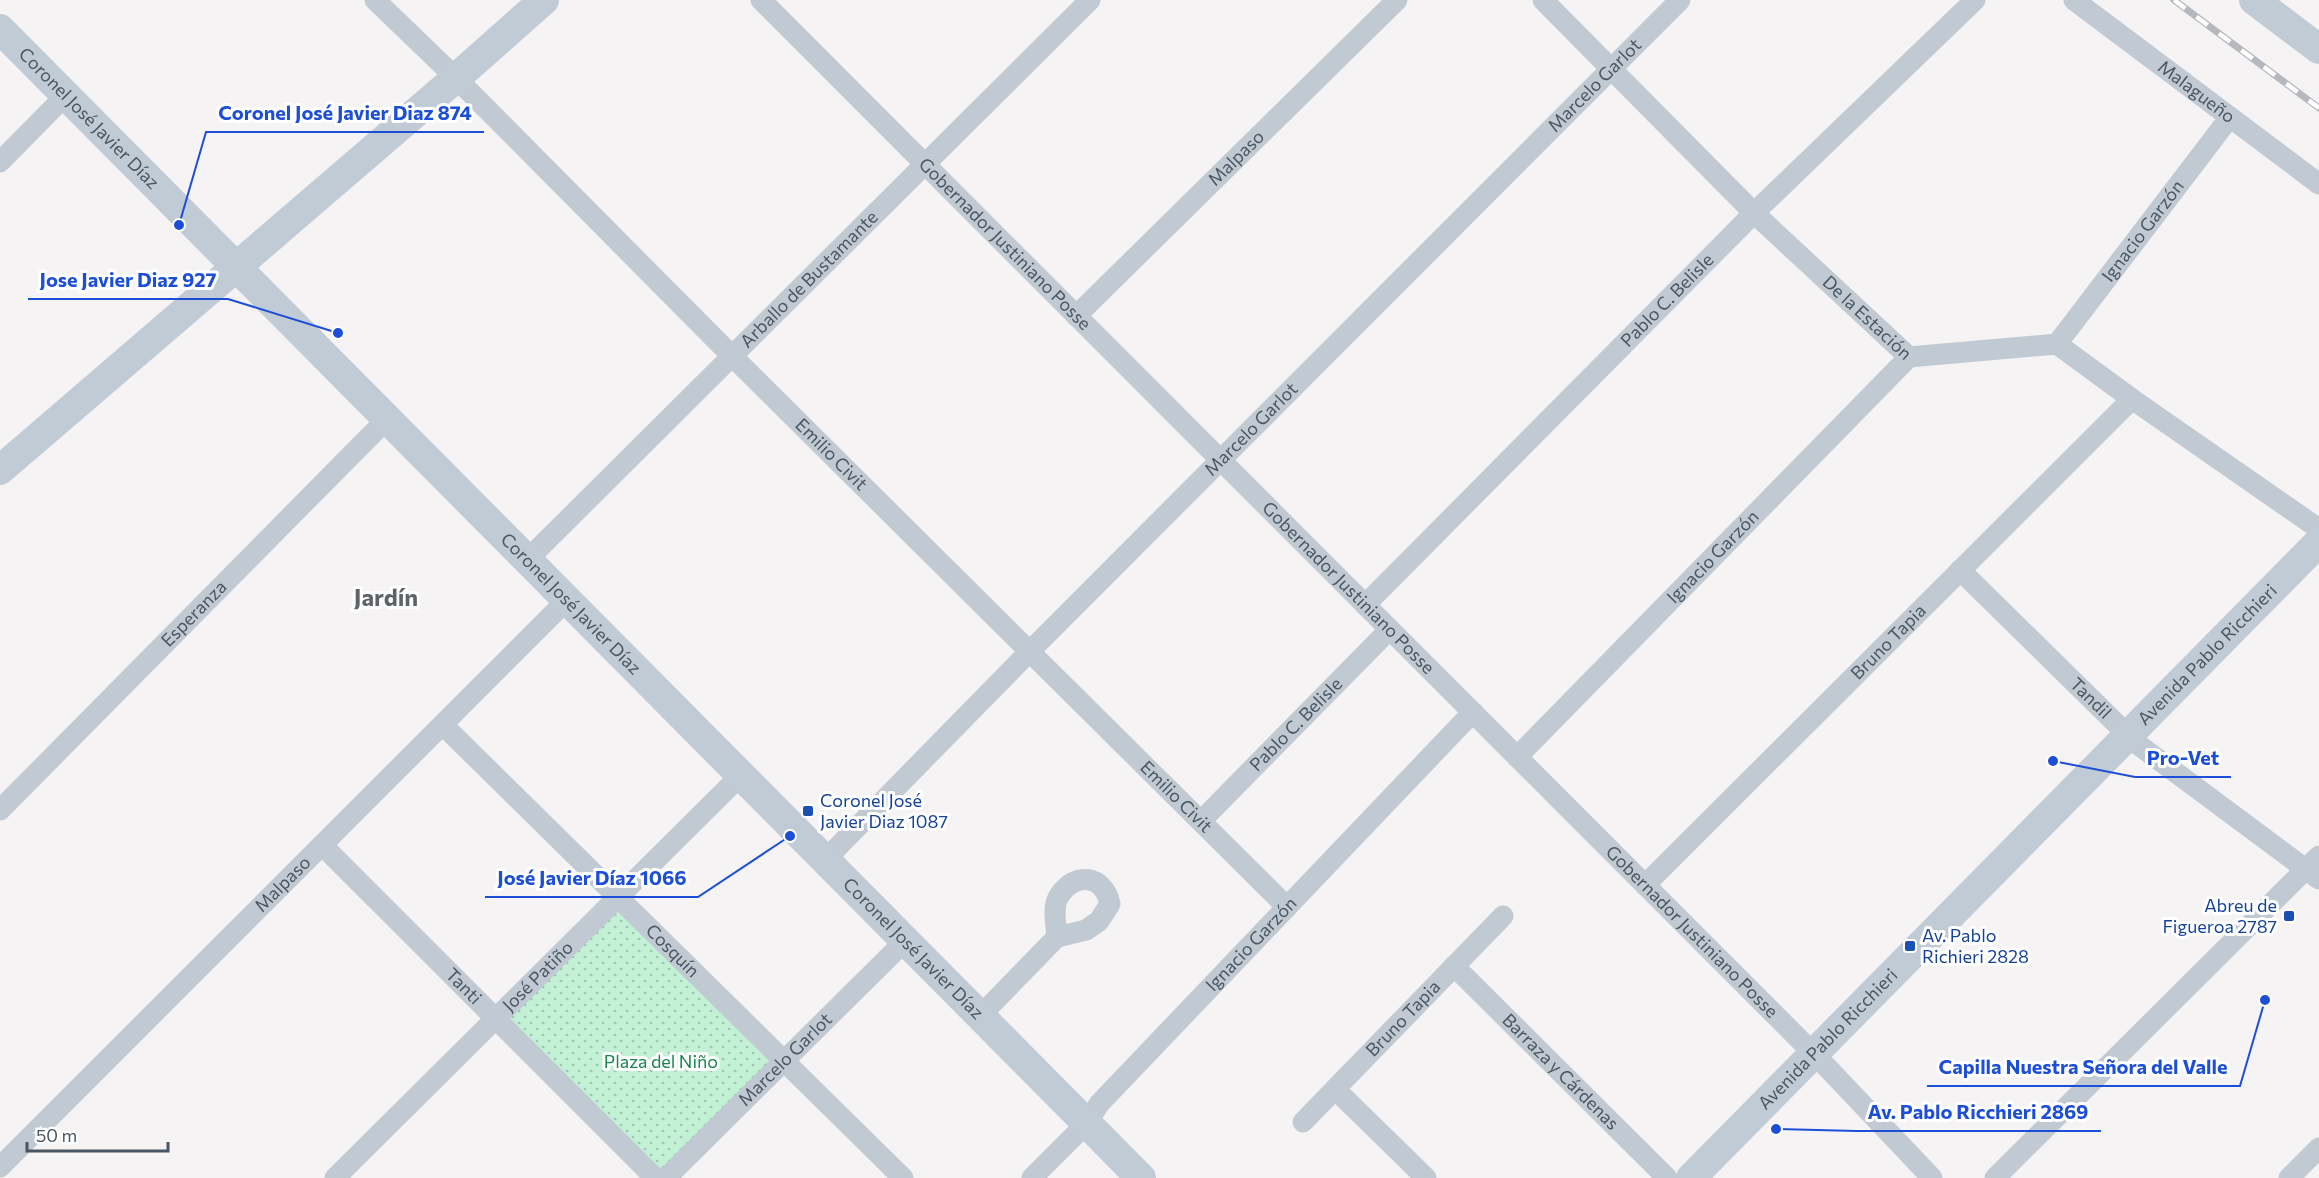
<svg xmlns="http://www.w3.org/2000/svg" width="2319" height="1178" font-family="Commissioner,sans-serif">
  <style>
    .park { fill: url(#park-dots) }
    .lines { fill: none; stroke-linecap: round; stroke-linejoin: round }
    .minor { stroke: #c1cad2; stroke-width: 21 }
    .secondary { stroke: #c1cbd6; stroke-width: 30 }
    .rail-casing { stroke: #b5b8bd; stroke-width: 7 }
    .rail { stroke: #fff; stroke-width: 4.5; stroke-dasharray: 14; stroke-linecap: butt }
    .transit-dot { fill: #1a4fb4; stroke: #fff; stroke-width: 2 }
    .labels { text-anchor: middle; stroke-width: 6; stroke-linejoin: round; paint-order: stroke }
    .street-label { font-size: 18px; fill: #4a5661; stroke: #fff }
    .transit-label { font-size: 18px; fill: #164399; stroke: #fff; text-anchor: start }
    .park-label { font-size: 18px; fill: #17864f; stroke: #fff }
    .district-label { font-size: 24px; font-weight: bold; fill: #5f6368; stroke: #fff }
    .leader { fill: none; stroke: #1d4ed8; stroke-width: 2 }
    .callout-dot { fill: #1d4ed8; stroke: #fff; stroke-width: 2 }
    .callout-label { font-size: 20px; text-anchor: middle; font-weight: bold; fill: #1d4ed8; stroke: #fff; stroke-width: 6; stroke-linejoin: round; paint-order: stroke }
  </style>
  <defs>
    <pattern id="park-dots" width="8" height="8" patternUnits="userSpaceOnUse" patternTransform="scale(1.5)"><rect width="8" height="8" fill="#c3f1d5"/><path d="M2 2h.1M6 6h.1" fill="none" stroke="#a0c6b0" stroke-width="1.8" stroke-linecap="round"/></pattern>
  </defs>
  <rect width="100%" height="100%" fill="#f5f3f3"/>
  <polygon class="park" points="617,898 784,1061 666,1178 496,1018"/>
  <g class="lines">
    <g class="minor">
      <path id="s1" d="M375,0L456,78L732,356L1287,907"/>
      <path id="s2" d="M761,0L1823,1063L1932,1178"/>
      <path id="s3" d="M1543,0L1754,213L1909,357L2057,344L2132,399L2319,529"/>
      <path id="s4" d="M2074,0L2319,184"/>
      <polyline points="0,162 66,95"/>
      <path id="s5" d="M1076,316L1397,0"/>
      <path id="s6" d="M2057,344L2230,117"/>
      <path id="s7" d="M527,560L1090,0"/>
      <path id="s8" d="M1960,570L2136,743L2319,879"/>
      <path id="s9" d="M1365,605L1754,213L1975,0"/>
      <path id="s10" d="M443,725L903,1178"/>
      <path id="s11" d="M1517,757L1909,357"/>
      <path id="s12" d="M0,810L387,419"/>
      <path id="s13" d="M1202,820L1389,630"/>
      <path id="s14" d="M322,845L655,1178"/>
      <path id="s15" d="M825,860L1030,651L1680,0"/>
      <path id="s16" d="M1645,885L2132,399"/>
      <path id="s17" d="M1454,966L1667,1178"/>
      <path d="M980,1016L1057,937L1086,930L1099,921L1110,904C1104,875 1075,871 1059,896C1052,906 1056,925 1057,937"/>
      <polyline points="1335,1089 1426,1178"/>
      <path id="s18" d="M1303,1122L1503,916"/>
      <path id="s19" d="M0,1167L567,600"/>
      <path id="s20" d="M335,1178L741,775"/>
      <path id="s21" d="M666,1178L905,941"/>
      <path id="s22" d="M1032,1178L1087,1123L1099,1104L1473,712"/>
      <polyline points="1995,1178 2319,856"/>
      <polyline points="2289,1178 2319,1148"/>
    </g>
    <g class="secondary">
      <polyline points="2254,0 2319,49"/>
      <path id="s23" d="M0,29L1141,1178"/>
      <polyline points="0,470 456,78 544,0"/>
      <path id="s24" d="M1691,1178L2319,542"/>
    </g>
    <defs>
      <polyline id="rail" points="2174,0 2319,108"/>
    </defs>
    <use href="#rail" class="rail-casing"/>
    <use href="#rail" class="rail"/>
  </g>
  <g class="transit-dot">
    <rect x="802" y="805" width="12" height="12" rx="3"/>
    <rect x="2283" y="910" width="12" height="12" rx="3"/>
    <rect x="1904" y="940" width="12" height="12" rx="3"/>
  </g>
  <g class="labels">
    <g class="street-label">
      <text dy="6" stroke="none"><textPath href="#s15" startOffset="1092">Marcelo Garlot</textPath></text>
      <text dy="6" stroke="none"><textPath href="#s4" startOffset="153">Malagueño</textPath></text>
      <text dy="6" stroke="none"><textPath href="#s23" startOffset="126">Coronel José Javier Díaz</textPath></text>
      <text dy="6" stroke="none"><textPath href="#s5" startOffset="225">Malpaso</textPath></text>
      <text dy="6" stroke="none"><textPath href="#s6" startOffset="142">Ignacio Garzón</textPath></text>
      <text dy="6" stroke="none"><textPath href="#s2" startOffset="345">Gobernador Justiniano Posse</textPath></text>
      <text dy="6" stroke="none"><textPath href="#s7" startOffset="398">Arballo de Bustamante</textPath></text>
      <text dy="6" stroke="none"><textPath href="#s9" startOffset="429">Pablo C. Belisle</textPath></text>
      <text dy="6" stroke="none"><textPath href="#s3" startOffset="454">De la Estación</textPath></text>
      <text dy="6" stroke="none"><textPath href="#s15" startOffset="606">Marcelo Garlot</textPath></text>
      <text dy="6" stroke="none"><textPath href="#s1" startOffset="644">Emilio Civit</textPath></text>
      <text dy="6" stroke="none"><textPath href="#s11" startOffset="280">Ignacio Garzón</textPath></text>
      <text dy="6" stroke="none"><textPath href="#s2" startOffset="831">Gobernador Justiniano Posse</textPath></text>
      <text dy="6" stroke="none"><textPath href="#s23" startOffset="810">Coronel José Javier Díaz</textPath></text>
      <text dy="6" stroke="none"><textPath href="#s12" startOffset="276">Esperanza</textPath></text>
      <text dy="6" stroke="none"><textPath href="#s16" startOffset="344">Bruno Tapia</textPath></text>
      <text dy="6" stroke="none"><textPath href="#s24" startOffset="735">Avenida Pablo Ricchieri</textPath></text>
      <text dy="6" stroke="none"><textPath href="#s8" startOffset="183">Tandil</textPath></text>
      <text dy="6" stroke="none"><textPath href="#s13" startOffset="134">Pablo C. Belisle</textPath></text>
      <text dy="6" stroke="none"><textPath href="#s1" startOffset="1130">Emilio Civit</textPath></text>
      <text dy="6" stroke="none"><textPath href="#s19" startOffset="400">Malpaso</textPath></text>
      <text dy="6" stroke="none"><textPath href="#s2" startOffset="1317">Gobernador Justiniano Posse</textPath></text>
      <text dy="6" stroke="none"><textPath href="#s22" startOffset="321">Ignacio Garzón</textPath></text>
      <text dy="6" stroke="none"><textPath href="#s23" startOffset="1296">Coronel José Javier Díaz</textPath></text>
      <text dy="6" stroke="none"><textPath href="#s10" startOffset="322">Cosquín</textPath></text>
      <text dy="6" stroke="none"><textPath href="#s20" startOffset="286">José Patiño</textPath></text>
      <text dy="6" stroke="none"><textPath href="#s14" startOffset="200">Tanti</textPath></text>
      <text dy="6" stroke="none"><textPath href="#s18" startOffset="144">Bruno Tapia</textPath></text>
      <text dy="6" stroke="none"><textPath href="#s24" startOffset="195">Avenida Pablo Ricchieri</textPath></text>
      <text dy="6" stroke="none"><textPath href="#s21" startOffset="168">Marcelo Garlot</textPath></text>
      <text dy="6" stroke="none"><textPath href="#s17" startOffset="150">Barraza y Cárdenas</textPath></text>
    </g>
    <g class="transit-label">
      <text x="820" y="807">Coronel José<tspan x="820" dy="21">Javier Diaz 1087</tspan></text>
      <text x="2277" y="912" text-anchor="end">Abreu de<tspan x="2277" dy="21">Figueroa 2787</tspan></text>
      <text x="1922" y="942">Av. Pablo<tspan x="1922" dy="21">Richieri 2828</tspan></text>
    </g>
    <g class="park-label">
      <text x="661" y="1068">Plaza del Niño</text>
    </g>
    <g class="district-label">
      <text x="386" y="606">Jardín</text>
    </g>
  </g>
  <path class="leader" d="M179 225L206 132H484M338 333L228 299H28M2053 761L2135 777H2231M790 836L698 897H485M2265 1000L2240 1086H1927M1776 1129L1856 1131H2101"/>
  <g class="callout-dot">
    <circle cx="179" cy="225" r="6"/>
    <circle cx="338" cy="333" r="6"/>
    <circle cx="2053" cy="761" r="6"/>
    <circle cx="790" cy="836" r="6"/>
    <circle cx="2265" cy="1000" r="6"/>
    <circle cx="1776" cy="1129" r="6"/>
  </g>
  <g class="callout-label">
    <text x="345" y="120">Coronel José Javier Diaz 874</text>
    <text x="128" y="287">Jose Javier Diaz 927</text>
    <text x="2183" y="765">Pro-Vet</text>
    <text x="592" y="885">José Javier Díaz 1066</text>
    <text x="2083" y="1074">Capilla Nuestra Señora del Valle</text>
    <text x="1978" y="1119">Av. Pablo Ricchieri 2869</text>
  </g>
  <path d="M27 1142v9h141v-9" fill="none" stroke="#4a5661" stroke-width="3"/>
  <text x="36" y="1142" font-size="18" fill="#4a5661" stroke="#ffffff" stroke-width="4.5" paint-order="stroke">50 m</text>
</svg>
